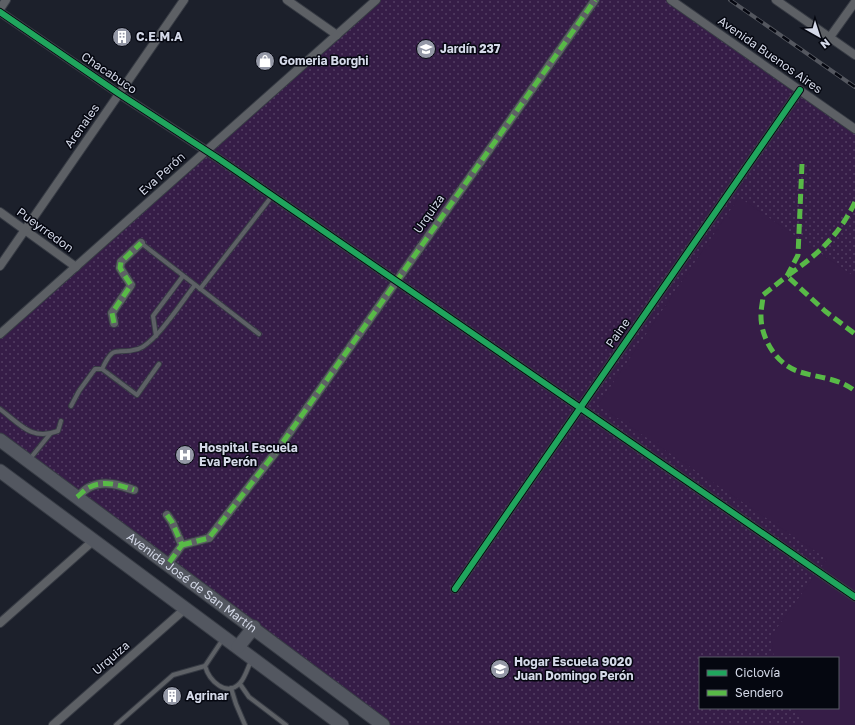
<svg xmlns="http://www.w3.org/2000/svg" width="855" height="725" font-family="'Golos Text',sans-serif">
  <style>
    .park { fill: url(#park-dots); fill-rule: evenodd }
    .pitch { fill: #361d47 }
    .lines { fill: none; stroke-linecap: round; stroke-linejoin: round }
    .service-casing { stroke: #373b44; stroke-width: 6 }
    .minor-casing { stroke: #373b44; stroke-width: 10 }
    .primary-casing { stroke: #373b44; stroke-width: 15 }
    .service { stroke: #5d6065; stroke-width: 4 }
    .minor { stroke: #5d6065; stroke-width: 8 }
    .primary { stroke: #535760; stroke-width: 13 }
    .rail-casing { stroke: #54575f; stroke-width: 4 }
    .rail { stroke: #050710; stroke-width: 2.5; stroke-dasharray: 8; stroke-linecap: butt }
    .quiet { stroke: #58b947; stroke-width: 5; stroke-dasharray: 10 5; stroke-linecap: butt }
    .cycleway-casing { stroke: #050710; stroke-width: 8 }
    .cycleway { stroke: #20a55d; stroke-width: 6 }
    .labels { text-anchor: middle; stroke-width: 3; stroke-linejoin: round; paint-order: stroke }
    .poi-label { font-size: 12px; font-weight: bold; fill: #d4d9e8; stroke: #050710; text-anchor: start }
    .street-label { font-size: 12px; fill: #d4d9e8; stroke: #050710 }
  </style>
  <defs>
    <pattern id="park-dots" width="8" height="8" patternUnits="userSpaceOnUse"><rect width="8" height="8" fill="#361d47"/><path d="M2 2h.1M6 6h.1" fill="none" stroke="#523d62" stroke-width="1.8" stroke-linecap="round"/></pattern>
  </defs>
  <rect width="100%" height="100%" fill="#1c202b"/>
  <path class="park" d="M376,0H671L855,129V725H383L0,440V334ZM700,658H838V708H700Z"/>
  <polygon class="pitch" points="739,197 855,277 855,725 806,725 794,708 838,708 838,658 774,658 771,636 827,559 598,405"/>
  <g class="lines">
    <defs>
      <g id="service">
        <polyline points="141,243 259,334"/>
        <polyline points="200,289 272,196"/>
        <polyline points="156,336 153,316 183,276"/>
        <path d="M102,369C115,342 115,356 138,349C156,343 183,300 195,285"/>
        <polyline points="71,406 79,391 95,369 102,369 137,395 159,364"/>
        <path d="M0,409C20,424 31,441 58,431L61,421"/>
        <polyline points="29,460 50,434"/>
        <path d="M223,639L205,666C209,680 226,698 240,683C245,678 248,667 251,661"/>
        <polyline points="240,684 249,697 286,725"/>
        <polyline points="231,688 236,704 245,725"/>
        <polyline points="116,725 173,675 205,666"/>
      </g>
      <g id="minor">
        <polyline points="287,0 337,35"/>
        <polyline points="671,0 855,129"/>
        <polyline points="776,0 855,55"/>
        <polyline points="0,9 6,0"/>
        <polyline points="0,12 118,93 219,159 855,597"/>
        <polyline points="830,37 855,2"/>
        <polyline points="0,212 76,267"/>
        <polyline points="0,266 184,0"/>
        <polyline points="114,323 112,313 131,285 120,268 121,262 141,243"/>
        <polyline points="0,334 376,0"/>
        <polyline points="283,442 595,0"/>
        <path d="M77,497C81,494 85,489 90,487C104,480 120,485 134,490"/>
        <polyline points="167,515 172,522 182,545 168,564"/>
        <polyline points="182,545 209,538 275,453"/>
        <polyline points="455,589 800,90"/>
        <polyline points="0,623 94,540"/>
        <polyline points="53,725 186,608"/>
      </g>
      <g id="primary">
        <path id="s1" d="M0,440L383,725"/>
        <polyline points="0,471 342,725"/>
        <polyline points="238,647 254,627"/>
      </g>
    </defs>
    <use href="#service" class="service-casing"/>
    <use href="#minor" class="minor-casing"/>
    <use href="#primary" class="primary-casing"/>
    <use href="#service" class="service"/>
    <use href="#minor" class="minor"/>
    <use href="#primary" class="primary"/>
    <defs>
      <polyline id="rail" points="730,0 855,87"/>
    </defs>
    <use href="#rail" class="rail-casing"/>
    <use href="#rail" class="rail"/>
    <g class="quiet">
      <path d="M802,164L798,255L787,276L763,295C763,301 761,308 761,314C760,337 776,365 800,372C819,378 839,378 855,391"/>
      <path d="M855,202C839,236 817,255 787,276L825,311L855,334"/>
      <polyline points="114,323 112,313 131,285 120,268 121,262 141,243"/>
      <polyline points="283,442 595,0"/>
      <path d="M77,497C81,494 85,489 90,487C104,480 120,485 134,490"/>
      <polyline points="167,515 172,522 182,545 168,564"/>
      <polyline points="182,545 209,538 275,453"/>
    </g>
    <defs>
      <g id="cycleway">
        <polyline points="0,12 118,93 219,159 855,597"/>
        <polyline points="455,589 800,90"/>
      </g>
    </defs>
    <use href="#cycleway" class="cycleway-casing"/>
    <use href="#cycleway" class="cycleway"/>
  </g>
  <defs>
    <symbol id="building-disc" viewBox="-11 -11 22 22"><circle r="9.5" fill="#9498a6" stroke="#050710"/><path d="M-4-6H4V6H1V3H-1V6H-4ZM-2.5-4.3h1.7v1.8h-1.7ZM.8-4.3h1.7v1.8H.8ZM-2.5-1h1.7V.8h-1.7ZM.8-1h1.7V.8H.8Z" fill="#fff"/></symbol>
    <symbol id="school-disc" viewBox="-11 -11 22 22"><circle r="9.5" fill="#9498a6" stroke="#050710"/><path d="M0-5L7-2L0 1L-7-2ZM-4 1L0 2.5L4 1V4Q0 6-4 4Z" fill="#fff"/></symbol>
    <symbol id="shop-disc" viewBox="-11 -11 22 22"><circle r="9.5" fill="#9498a6" stroke="#050710"/><path d="M-5-2.5h2.3a2.7 3.5 0 0 1 5.4 0H5L5.5 6h-11ZM-1.5-2.5h3a1.5 2.3 0 0 0-3 0Z" fill="#fff"/></symbol>
    <symbol id="hospital-disc" viewBox="-11 -11 22 22"><circle r="9.5" fill="#9498a6" stroke="#050710"/><path d="M-5-5h3v3.5h4V-5h3V5h-3V1.5h-4V5h-3Z" fill="#fff"/></symbol>
  </defs>
  <g fill-rule="evenodd">
    <use href="#building-disc" x="111" y="26" width="22" height="22"/>
    <use href="#school-disc" x="415" y="38" width="22" height="22"/>
    <use href="#shop-disc" x="254" y="50" width="22" height="22"/>
    <use href="#hospital-disc" x="174" y="444" width="22" height="22"/>
    <use href="#school-disc" x="489" y="658" width="22" height="22"/>
    <use href="#building-disc" x="161" y="685" width="22" height="22"/>
  </g>
  <g class="labels">
    <g class="poi-label">
      <text x="136" y="41">C.E.M.A</text>
      <text x="440" y="53">Jardín 237</text>
      <text x="279" y="65">Gomeria Borghi</text>
      <text x="199" y="452">Hospital Escuela<tspan x="199" dy="14">Eva Perón</tspan></text>
      <text x="514" y="666">Hogar Escuela 9020<tspan x="514" dy="14">Juan Domingo Perón</tspan></text>
      <text x="186" y="700">Agrinar</text>
    </g>
    <g class="street-label">
      <text transform="translate(770 55) rotate(35)" y="4">Avenida Buenos Aires</text>
      <text transform="translate(109 73) rotate(34)" y="4">Chacabuco</text>
      <text transform="translate(82 126) rotate(-55)" y="4">Arenales</text>
      <text transform="translate(162 174) rotate(-42)" y="4">Eva Perón</text>
      <text transform="translate(429 214) rotate(-55)" y="4">Urquiza</text>
      <text transform="translate(45 230) rotate(36)" y="4">Pueyrredon</text>
      <text transform="translate(618 333) rotate(-55)" y="4">Paine</text>
      <text dy="4" stroke="none"><textPath href="#s1" startOffset="239">Avenida José de San Martín</textPath></text>
      <text transform="translate(111 658) rotate(-41)" y="4">Urquiza</text>
    </g>
  </g>
  <rect x="699" y="657" width="140" height="52" fill="#050710" stroke="#585b66"/>
  <rect x="707" y="670" width="20" height="6" fill="#20a55d" stroke="#585b66"/>
  <text x="735" y="677" font-size="12" fill="#d4d9e8">Ciclovía</text>
  <rect x="707" y="690" width="20" height="6" fill="#58b947" stroke="#585b66"/>
  <text x="735" y="697" font-size="12" fill="#d4d9e8">Sendero</text>
  <g transform="translate(819 36) rotate(141)" stroke="#050710" stroke-width="3" paint-order="stroke">
  <path d="M0-3L7 15L0 10L-7 15Z" fill="#d4d9e8"/>
  <text y="-6" font-size="11" font-weight="bold" text-anchor="middle" fill="#d4d9e8">N</text>
  </g>
</svg>
